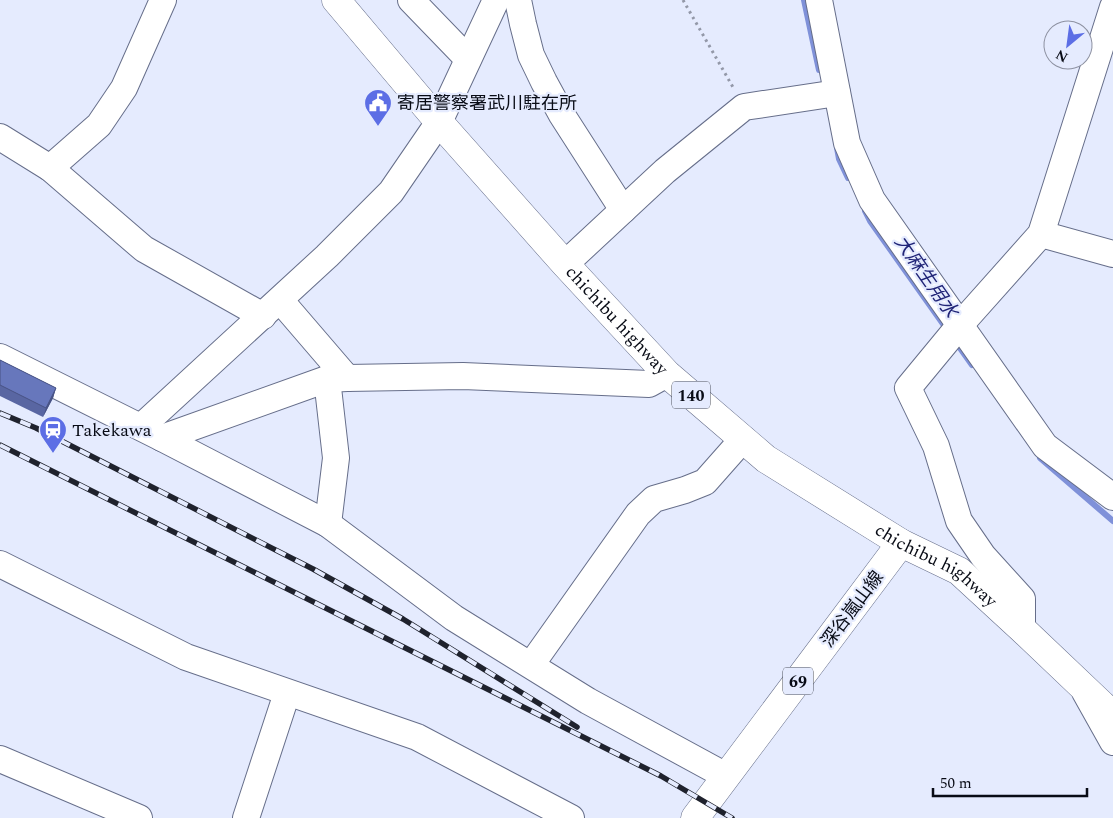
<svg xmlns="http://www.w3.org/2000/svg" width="1113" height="818" font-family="Spectral,'Noto Sans JP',serif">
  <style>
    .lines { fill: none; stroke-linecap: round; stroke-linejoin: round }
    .stream { stroke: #7f91d9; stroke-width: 6 }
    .minor-casing { stroke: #666e8a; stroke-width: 28 }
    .major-casing { stroke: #666e8a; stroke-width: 29 }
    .highway-casing { stroke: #666e8a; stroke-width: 29 }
    .path { stroke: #9398a8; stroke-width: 3; stroke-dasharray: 2.5 4; stroke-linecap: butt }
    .minor { stroke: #fff; stroke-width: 26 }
    .major { stroke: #fff; stroke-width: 28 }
    .highway { stroke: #fff; stroke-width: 28 }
    .rail-casing { stroke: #1f222d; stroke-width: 5.5 }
    .rail { stroke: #e5ebfe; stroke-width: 4; stroke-dasharray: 11; stroke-linecap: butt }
    .wall { fill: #5966a2 }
    .shaded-wall { fill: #485384 }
    .building { fill: #6777bc; stroke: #485384 }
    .labels { text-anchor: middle; stroke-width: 4.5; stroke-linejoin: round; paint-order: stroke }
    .shield { fill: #e5ebfe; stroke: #4a4e5b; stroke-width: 1 }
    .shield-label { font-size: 16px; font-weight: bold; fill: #080b15 }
    .poi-label { font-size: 18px; fill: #080b15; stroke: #e5ebfe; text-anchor: start }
    .street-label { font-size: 18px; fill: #080b15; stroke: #e5ebfe }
    .water-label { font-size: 19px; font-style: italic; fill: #202477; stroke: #e5ebfe }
  </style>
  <rect width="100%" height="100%" fill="#e5ebfe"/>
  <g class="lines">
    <g class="stream">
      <polyline points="804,0 819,70"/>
      <polyline points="837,148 839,159 848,178"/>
      <polyline points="865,211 870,221 948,331"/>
      <polyline points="955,341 972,365"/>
      <polyline points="1040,458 1113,521"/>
    </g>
    <defs>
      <g id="minor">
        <polyline points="411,0 468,59"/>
        <polyline points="518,0 523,24 531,55 544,82 562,115 623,210"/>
        <polyline points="819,0 847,143 872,200 1045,446 1113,497"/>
        <polyline points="0,137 50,168 144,249 263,316"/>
        <polyline points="50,168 99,125 124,88 163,0"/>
        <polyline points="1041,234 1113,254"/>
        <polyline points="565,264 665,171 744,107 837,93"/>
        <polyline points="280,300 347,378 463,376 649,384 667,374"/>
        <polyline points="0,357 162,438 328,524 454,618 588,701 726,776"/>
        <polyline points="327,379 336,458 328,524"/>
        <polyline points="141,427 327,256 391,192 439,122 496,0"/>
        <polyline points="162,438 327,379 347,378"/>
        <polyline points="0,564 186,657 417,737 571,818"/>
        <polyline points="1022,629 1022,599 983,556 959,521 936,446 908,388 960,325 1041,234 1113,7"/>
        <polyline points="531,665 638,514 654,499 685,490 705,482 743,439"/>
        <polyline points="1085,692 1113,742"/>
        <polyline points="0,759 139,818"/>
        <polyline points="246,818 287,693"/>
      </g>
      <polyline id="major" points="695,818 901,543"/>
      <g id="highway">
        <path id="s1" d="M336,0L439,122L565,264L667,374L766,459L901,543L959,571L1022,629L1102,705L1113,714"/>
      </g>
    </defs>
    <use href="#minor" class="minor-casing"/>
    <use href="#major" class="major-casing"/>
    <use href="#highway" class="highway-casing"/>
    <polyline class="path" points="683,0 734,89"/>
    <use href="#minor" class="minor"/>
    <use href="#major" class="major"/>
    <use href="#highway" class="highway"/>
    <defs>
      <g id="rail">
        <polyline points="0,413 36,428 313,569 403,619 577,727"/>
        <polyline points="0,445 661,776 732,818"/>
      </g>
    </defs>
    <use href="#rail" class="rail-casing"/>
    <use href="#rail" class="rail"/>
  </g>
  <polygon class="wall" points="0,360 56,388 53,398 43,417 0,396"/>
  <polygon class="shaded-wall" points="56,388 53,398 43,417 46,408"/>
  <polygon class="building" points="0,360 56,388 46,408 0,385"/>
  <defs>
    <symbol id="civic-pin" viewBox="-11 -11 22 30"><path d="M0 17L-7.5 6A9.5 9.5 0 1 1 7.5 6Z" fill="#5c6ee5" stroke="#e5ebfe"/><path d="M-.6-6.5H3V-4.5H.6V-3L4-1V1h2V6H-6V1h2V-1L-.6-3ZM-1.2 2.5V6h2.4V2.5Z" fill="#fff"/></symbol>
    <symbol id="station-pin" viewBox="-11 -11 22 30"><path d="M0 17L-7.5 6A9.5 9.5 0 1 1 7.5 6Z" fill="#5c6ee5" stroke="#e5ebfe"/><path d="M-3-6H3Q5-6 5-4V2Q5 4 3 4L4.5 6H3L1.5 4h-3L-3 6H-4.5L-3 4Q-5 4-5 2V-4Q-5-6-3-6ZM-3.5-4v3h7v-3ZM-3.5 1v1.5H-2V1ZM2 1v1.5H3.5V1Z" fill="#fff"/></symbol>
  </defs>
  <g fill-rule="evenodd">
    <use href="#civic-pin" x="362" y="87" width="32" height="43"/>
    <use href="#station-pin" x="37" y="414" width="32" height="43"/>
  </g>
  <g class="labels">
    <g class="shield">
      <rect x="672" y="381.5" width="38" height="27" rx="4"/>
      <rect x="783" y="667.5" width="30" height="27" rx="4"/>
    </g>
    <g class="shield-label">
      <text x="691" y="401">140</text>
      <text x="798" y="687">69</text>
    </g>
    <g class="poi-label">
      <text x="397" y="109">寄居警察署武川駐在所</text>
      <text x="72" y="436">Takekawa</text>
    </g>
    <g class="street-label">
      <text dy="6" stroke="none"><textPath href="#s1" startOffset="426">chichibu highway</textPath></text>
      <text dy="6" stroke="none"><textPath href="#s1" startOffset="831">chichibu highway</textPath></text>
      <text transform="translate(852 609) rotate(-53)" y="6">深谷嵐山線</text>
    </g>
    <g class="water-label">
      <text transform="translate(927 276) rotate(55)" y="7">大麻生用水</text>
    </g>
  </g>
  <g transform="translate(1068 45) rotate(209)"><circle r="24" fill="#e5ebfe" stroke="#8d91a1"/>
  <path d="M0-4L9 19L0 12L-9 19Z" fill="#5c6ee5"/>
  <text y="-8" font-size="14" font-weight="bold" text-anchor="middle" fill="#080b15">N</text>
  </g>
  <path d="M933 788v8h154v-8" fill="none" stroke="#080b15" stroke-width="2.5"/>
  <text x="940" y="788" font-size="15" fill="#080b15" stroke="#e5ebfe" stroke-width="4" paint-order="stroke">50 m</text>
</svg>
